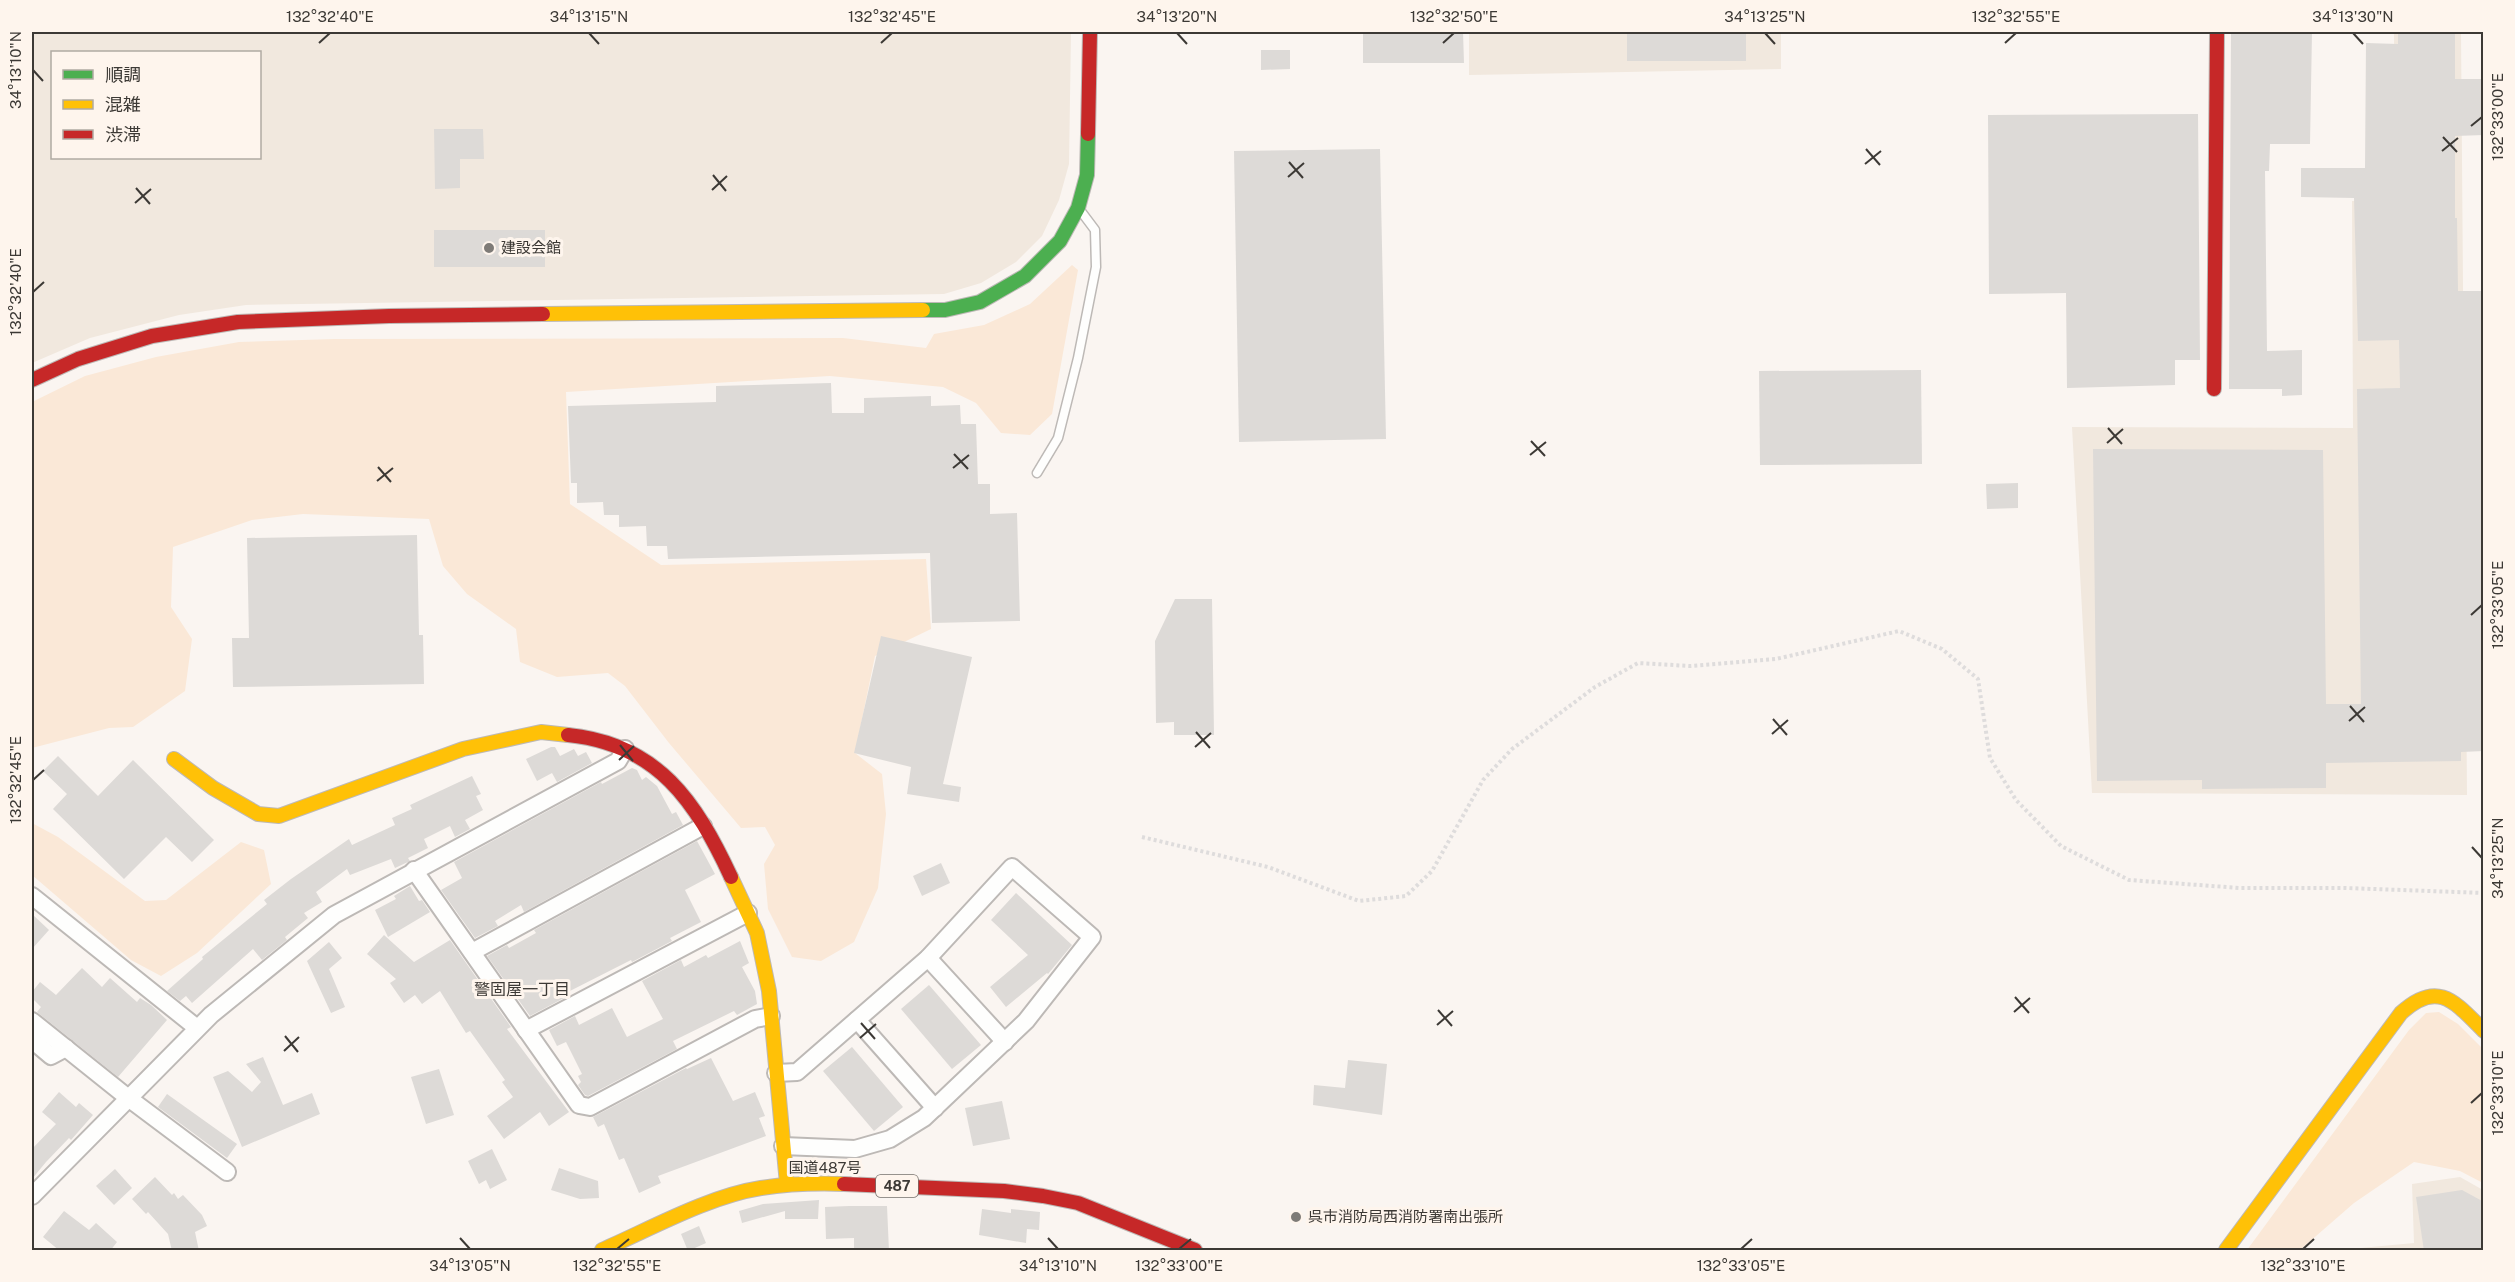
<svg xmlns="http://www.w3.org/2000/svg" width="2515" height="1282" font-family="'Public Sans','Noto Sans JP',sans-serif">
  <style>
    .built { fill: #f1e8de; fill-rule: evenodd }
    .green { fill: #fae8d7 }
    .building { fill: #dddad7 }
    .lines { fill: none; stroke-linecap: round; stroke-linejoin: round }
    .lane-casing { stroke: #bdb9b6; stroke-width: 11 }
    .street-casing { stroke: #bdb9b6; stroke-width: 20 }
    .fast-casing { stroke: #bdb9b6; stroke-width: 16 }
    .slow-casing { stroke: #bdb9b6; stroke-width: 16 }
    .jam-casing { stroke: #bdb9b6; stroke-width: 16 }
    .path { stroke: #dedcdc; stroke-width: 4; stroke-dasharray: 3 3; stroke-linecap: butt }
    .lane { stroke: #fefefd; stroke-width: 8 }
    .street { stroke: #fefefd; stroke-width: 16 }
    .fast { stroke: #4caf50; stroke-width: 14 }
    .slow { stroke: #ffc107; stroke-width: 14 }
    .jam { stroke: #c62828; stroke-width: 14 }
    .ticks { fill: none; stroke: #3c3935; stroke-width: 2 }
    .poi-dot { fill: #7e7b77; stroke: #fef5ed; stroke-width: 2 }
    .labels { text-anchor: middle; stroke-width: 6; stroke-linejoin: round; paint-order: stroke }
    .shield { fill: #fef5ed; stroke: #76716c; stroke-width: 1.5 }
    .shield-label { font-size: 14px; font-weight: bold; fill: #3c3935 }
    .poi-label { font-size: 15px; fill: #3c3935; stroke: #fef5ed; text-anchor: start }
    .street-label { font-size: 15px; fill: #3c3935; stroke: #fef5ed }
    .neighbourhood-label { font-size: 16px; fill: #3c3935; stroke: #fef5ed }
    .neatline { fill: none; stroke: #3c3935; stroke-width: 2 }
    .ticks-label { font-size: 15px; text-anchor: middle; fill: #3c3935 }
  </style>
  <rect width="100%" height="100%" fill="#faf5f1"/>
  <g class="built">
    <path d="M32,32H1071L1069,164L1059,200L1042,236L1016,262L981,283L944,294L246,305L179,315L90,338L32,363ZM52,52H260V158H52Z"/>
    <polygon points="1469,32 1781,32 1781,69 1469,75"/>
    <polygon points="2394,32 2461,32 2467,795 2092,793 2072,427 2353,428 2352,201 2395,200"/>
    <polygon points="2460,1177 2483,1190 2483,1250 2339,1250 2414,1243 2412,1184"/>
  </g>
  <g class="green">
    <polygon points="1072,265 1078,270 1052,414 1030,435 1001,433 976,403 943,387 830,376 566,392 570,504 661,565 926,559 931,629 875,656 855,753 882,774 886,814 878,888 854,942 821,961 792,957 768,909 764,864 775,845 765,827 741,828 669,743 625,686 608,673 557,677 520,662 516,629 467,594 443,566 429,519 303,514 252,520 173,547 171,607 192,639 185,691 133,727 109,728 32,748 32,402 85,376 156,357 239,342 334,339 843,338 926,348 934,334 984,325 1030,304"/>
    <polygon points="32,823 58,837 145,901 166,900 241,842 264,850 271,884 197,953 161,976 131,960 32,875"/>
    <polygon points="2439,1012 2458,1024 2483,1049 2483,1183 2460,1171 2414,1162 2354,1203 2300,1250 2247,1250 2409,1030 2426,1013"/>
  </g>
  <g class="building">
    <polygon points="1363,32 1463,32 1464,63 1363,63"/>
    <rect x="1627" y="32" width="119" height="29"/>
    <polygon points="2231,32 2312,32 2310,144 2270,144 2269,171 2265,171 2267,351 2302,350 2302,395 2282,396 2282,389 2229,389"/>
    <polygon points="2398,32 2455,32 2455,79 2484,79 2484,135 2455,136 2455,218 2457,218 2458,291 2484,291 2484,751 2461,752 2461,761 2326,763 2326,788 2202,789 2202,780 2097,781 2093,449 2323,450 2326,704 2361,704 2357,389 2400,388 2399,340 2358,341 2354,198 2301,197 2301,168 2365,168 2366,43 2398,44"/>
    <polygon points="1261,50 1290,50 1290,69 1261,70"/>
    <polygon points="2198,114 2200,360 2175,360 2175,385 2067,388 2066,293 1989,294 1988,115"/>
    <polygon points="434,129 483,129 484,159 460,159 460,188 435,189"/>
    <polygon points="1380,149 1386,439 1239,442 1234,151"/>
    <rect x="434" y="230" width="111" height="37"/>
    <polygon points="1921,370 1922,464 1760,465 1759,371"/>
    <polygon points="831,383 832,413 864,413 864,398 931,396 931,406 960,405 961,424 976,424 978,484 990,484 990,514 1017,513 1020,621 932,623 930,553 668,559 667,546 647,546 646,526 619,527 619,515 604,515 603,502 577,503 577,483 571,483 568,406 716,402 716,386"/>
    <polygon points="2018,483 2018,508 1987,509 1986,484"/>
    <polygon points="417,535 419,635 423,635 424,684 233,687 232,638 249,638 247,538"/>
    <polygon points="1175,599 1212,599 1214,735 1174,735 1174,722 1156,723 1155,641"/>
    <polygon points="881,636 972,657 943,784 961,787 959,802 907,794 911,767 854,753"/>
    <polygon points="551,747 555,747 560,756 574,749 578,756 586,752 592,763 557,782 552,773 537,781 526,759"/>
    <polygon points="58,756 98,796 133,760 214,840 192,862 166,837 124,879 53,809 67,794 43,771"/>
    <polygon points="632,768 637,770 642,780 646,777 657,786 672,814 676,812 683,825 524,912 521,905 495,921 498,926 475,938 441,890 462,878 454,862 601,782 602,784"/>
    <polygon points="472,776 481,794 476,796 483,810 465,820 470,829 455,837 450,826 424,839 428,848 408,858 410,861 395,868 391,859 350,875 347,869 316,892 322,902 304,913 308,918 285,937 287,940 262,960 253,949 192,1003 186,996 180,1001 167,991 203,959 202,957 267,904 264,900 291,879 349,839 352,845 395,825 392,818 412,809 410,805"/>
    <polygon points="697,841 715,874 685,890 701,922 670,938 672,941 632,962 631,960 564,994 566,997 530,1016 487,956 507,945 509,948 536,933 534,930"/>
    <polygon points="941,863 950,883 922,896 913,876"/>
    <polygon points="410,886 419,901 422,900 430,912 388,937 375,910 396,899 394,896"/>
    <polygon points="1016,893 1072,945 1048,974 1047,973 1006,1007 990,987 1028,955 991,920"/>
    <polygon points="32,914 49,930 32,949"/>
    <polygon points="384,935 414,962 450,940 511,1027 507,1029 569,1112 549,1126 540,1112 504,1139 487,1116 513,1097 502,1082 505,1080 470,1031 466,1033 440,991 422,1004 415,995 404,1003 390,983 396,979 367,954"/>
    <polygon points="740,941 749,963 742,967 755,991 757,1004 737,1015 734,1011 673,1041 677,1049 588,1096 585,1095 578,1085 581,1082 578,1076 582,1074 566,1042 557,1046 549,1030 575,1016 579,1025 612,1008 627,1037 663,1019 642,981 681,960 684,967 706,955 708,958"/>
    <polygon points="329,942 342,958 329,969 345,1007 331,1013 307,961"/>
    <polygon points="82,968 102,987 110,978 137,1002 140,998 151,1005 167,1020 118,1077 37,1012 41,1007 32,998 32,992 40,982 56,995"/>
    <polygon points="929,985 981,1045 952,1069 901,1009"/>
    <polygon points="852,1047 903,1107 874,1131 823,1071"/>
    <polygon points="263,1057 283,1105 312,1093 320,1114 242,1147 213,1077 228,1071 252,1092 261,1082 246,1064"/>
    <polygon points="711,1058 733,1101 755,1092 765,1116 759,1118 766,1136 658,1176 661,1183 639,1193 624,1158 619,1160 604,1124 598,1127 593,1117 686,1068 687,1069"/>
    <polygon points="1348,1060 1387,1064 1382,1115 1313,1105 1314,1085 1345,1088"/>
    <polygon points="439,1069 454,1115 426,1124 411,1077"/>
    <polygon points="59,1092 76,1107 79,1103 93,1115 71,1140 69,1138 46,1162 32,1179 32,1149 56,1124 42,1112"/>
    <polygon points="167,1094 237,1144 227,1158 158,1107"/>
    <polygon points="1002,1101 1010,1139 973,1146 965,1108"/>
    <polygon points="492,1149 507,1180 490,1189 486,1180 479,1184 468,1161"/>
    <polygon points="559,1168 598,1181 599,1198 580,1199 551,1190"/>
    <polygon points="115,1169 132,1188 114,1205 96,1186"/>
    <polygon points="155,1177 172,1195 174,1193 178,1199 183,1195 202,1215 207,1226 195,1232 199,1251 172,1251 168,1234 148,1212 146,1214 132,1199"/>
    <polygon points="2462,1190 2484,1202 2484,1251 2424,1251 2416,1197"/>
    <polygon points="819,1200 818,1219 785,1219 785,1211 742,1223 739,1211 763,1204"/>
    <polygon points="849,1206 887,1206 889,1251 854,1251 854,1238 826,1239 825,1207"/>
    <polygon points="982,1209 1011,1213 1011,1209 1040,1212 1039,1230 1027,1229 1026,1243 979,1235"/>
    <polygon points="64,1211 89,1230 96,1223 117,1242 110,1251 60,1251 43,1237"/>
    <polygon points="699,1226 706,1243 688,1251 681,1234"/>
  </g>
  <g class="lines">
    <defs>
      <polyline id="lane" points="1037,473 1058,438 1078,358 1096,267 1095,230 1080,210"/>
      <g id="street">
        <polyline points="414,870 579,1105 590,1107 755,1019 771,1016"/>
        <polyline points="32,896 197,1028"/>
        <polyline points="472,952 703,826"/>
        <polyline points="928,958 1005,1042"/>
        <polyline points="857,1020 935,1108"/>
        <polyline points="32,1021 127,1097 227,1172"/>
        <polyline points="526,1030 748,913"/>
        <polyline points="32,1040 51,1056 66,1048"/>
        <polyline points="776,1073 797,1072 928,958 1012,867 1092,937 1026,1021 924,1118 890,1139 855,1149 783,1146"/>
        <polyline points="32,1196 211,1015 334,915 618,761 625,749"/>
      </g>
      <polyline id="fast" points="923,310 945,310 980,302 1025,276 1060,241 1078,208 1087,175 1088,134"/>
      <g id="slow">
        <polyline points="543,314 923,310"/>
        <polyline points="174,759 213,788 258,814 279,816 463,749 541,732 568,735"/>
        <polyline points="731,877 757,933 769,991 787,1184"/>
        <path d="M602,1250C650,1229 709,1196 761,1188C788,1184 817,1183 844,1184"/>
        <path d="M2226,1250L2401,1013C2438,979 2455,1002 2484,1031"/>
      </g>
      <g id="jam">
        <polyline points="1088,134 1090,32"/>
        <polyline points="32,380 78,359 152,336 238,322 389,316 543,314"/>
        <polyline points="2214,389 2217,32"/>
        <path d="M568,735C658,744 696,802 731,877"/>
        <polyline points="844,1184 1004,1191 1043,1196 1078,1203 1195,1250"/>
      </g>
    </defs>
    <use href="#lane" class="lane-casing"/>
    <use href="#street" class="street-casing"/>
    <use href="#fast" class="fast-casing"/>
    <use href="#slow" class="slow-casing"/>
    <use href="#jam" class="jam-casing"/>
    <polyline class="path" points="1142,837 1268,867 1359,901 1406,896 1432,871 1483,780 1512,749 1595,687 1638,663 1690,666 1776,659 1899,631 1942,649 1978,679 1990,758 2016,800 2061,846 2129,880 2240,888 2346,888 2484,893"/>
    <use href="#lane" class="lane"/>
    <use href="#street" class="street"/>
    <use href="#fast" class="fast"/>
    <use href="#slow" class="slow"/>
    <use href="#jam" class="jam"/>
  </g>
  <path class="ticks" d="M589,33L599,44M1177,33L1187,44M1765,33L1775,44M2353,33L2363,44M319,43L330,33M881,43L892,33M1443,43L1454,33M2005,43L2016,33M33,70L43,81M2471,126L2482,117M2443,137L2457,152M1866,149L1880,165M2442,151L2458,138M1289,162L1303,178M1865,164L1881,151M713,175L726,191M1288,177L1304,163M136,188L150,204M712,190L727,176M135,203L151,189M33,292L44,282M2108,428L2122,444M1531,441L1545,456M2107,443L2123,429M954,454L968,469M1530,455L1546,442M378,467L391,482M953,468L969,455M377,481L393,468M2471,615L2482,605M2350,706L2364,722M1773,719L1787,735M2349,721L2365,707M1196,732L1210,748M1772,734L1788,720M620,745L633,761M1195,747L1211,733M619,760L634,746M33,780L44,770M2472,847L2482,858M2015,997L2029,1013M1438,1010L1452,1026M2014,1012L2030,998M861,1023L875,1039M1437,1025L1453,1011M285,1036L298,1052M860,1038L876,1024M284,1051L299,1037M2471,1103L2482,1093M460,1238L470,1249M1048,1238L1058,1249M617,1249L629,1239M1179,1249L1191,1239M1741,1249L1752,1239M2303,1249L2314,1239"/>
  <g class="poi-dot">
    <circle cx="489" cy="248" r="6"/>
    <circle cx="1296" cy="1217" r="6"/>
  </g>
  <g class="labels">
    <rect class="shield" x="876" y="1175" width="42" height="22" rx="4.5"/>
    <g class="shield-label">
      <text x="897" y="1191">487</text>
    </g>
    <g class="poi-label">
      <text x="501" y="253">建設会館</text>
      <text x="1308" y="1222">呉市消防局西消防署南出張所</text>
    </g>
    <g class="street-label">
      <text x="825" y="1173">国道487号</text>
    </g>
    <g class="neighbourhood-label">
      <text x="522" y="995">警固屋一丁目</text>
    </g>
  </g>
  <rect width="2515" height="1282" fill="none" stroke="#fef5ed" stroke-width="66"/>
  <rect x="51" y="51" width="210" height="108" fill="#fef5ed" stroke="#b0aaa3" stroke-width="1.5"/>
  <rect x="63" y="70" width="30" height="9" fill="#4caf50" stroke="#b0aaa3" stroke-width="1.5"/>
  <text x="105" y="81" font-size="18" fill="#3c3935">順調</text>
  <rect x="63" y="100" width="30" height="9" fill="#ffc107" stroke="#b0aaa3" stroke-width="1.5"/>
  <text x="105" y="111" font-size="18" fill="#3c3935">混雑</text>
  <rect x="63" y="130" width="30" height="9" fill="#c62828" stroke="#b0aaa3" stroke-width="1.5"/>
  <text x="105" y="141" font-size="18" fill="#3c3935">渋滞</text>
  <rect x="33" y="33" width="2449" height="1216" class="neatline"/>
  <g class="ticks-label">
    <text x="330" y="22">132°32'40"E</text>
    <text x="589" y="22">34°13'15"N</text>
    <text x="892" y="22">132°32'45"E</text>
    <text x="1177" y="22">34°13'20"N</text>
    <text x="1454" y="22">132°32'50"E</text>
    <text x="1765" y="22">34°13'25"N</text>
    <text x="2016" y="22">132°32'55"E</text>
    <text x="2353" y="22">34°13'30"N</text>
    <text transform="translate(16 70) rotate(-90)" y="5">34°13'10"N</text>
    <text transform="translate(2498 117) rotate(-90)" y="5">132°33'00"E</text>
    <text transform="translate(16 292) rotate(-90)" y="5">132°32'40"E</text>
    <text transform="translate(2498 605) rotate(-90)" y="5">132°33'05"E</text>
    <text transform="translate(16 780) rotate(-90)" y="5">132°32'45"E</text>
    <text transform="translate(2498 858) rotate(-90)" y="5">34°13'25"N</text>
    <text transform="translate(2498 1093) rotate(-90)" y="5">132°33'10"E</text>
    <text x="470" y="1271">34°13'05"N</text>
    <text x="617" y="1271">132°32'55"E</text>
    <text x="1058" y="1271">34°13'10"N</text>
    <text x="1179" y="1271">132°33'00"E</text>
    <text x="1741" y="1271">132°33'05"E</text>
    <text x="2303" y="1271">132°33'10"E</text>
  </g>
</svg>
